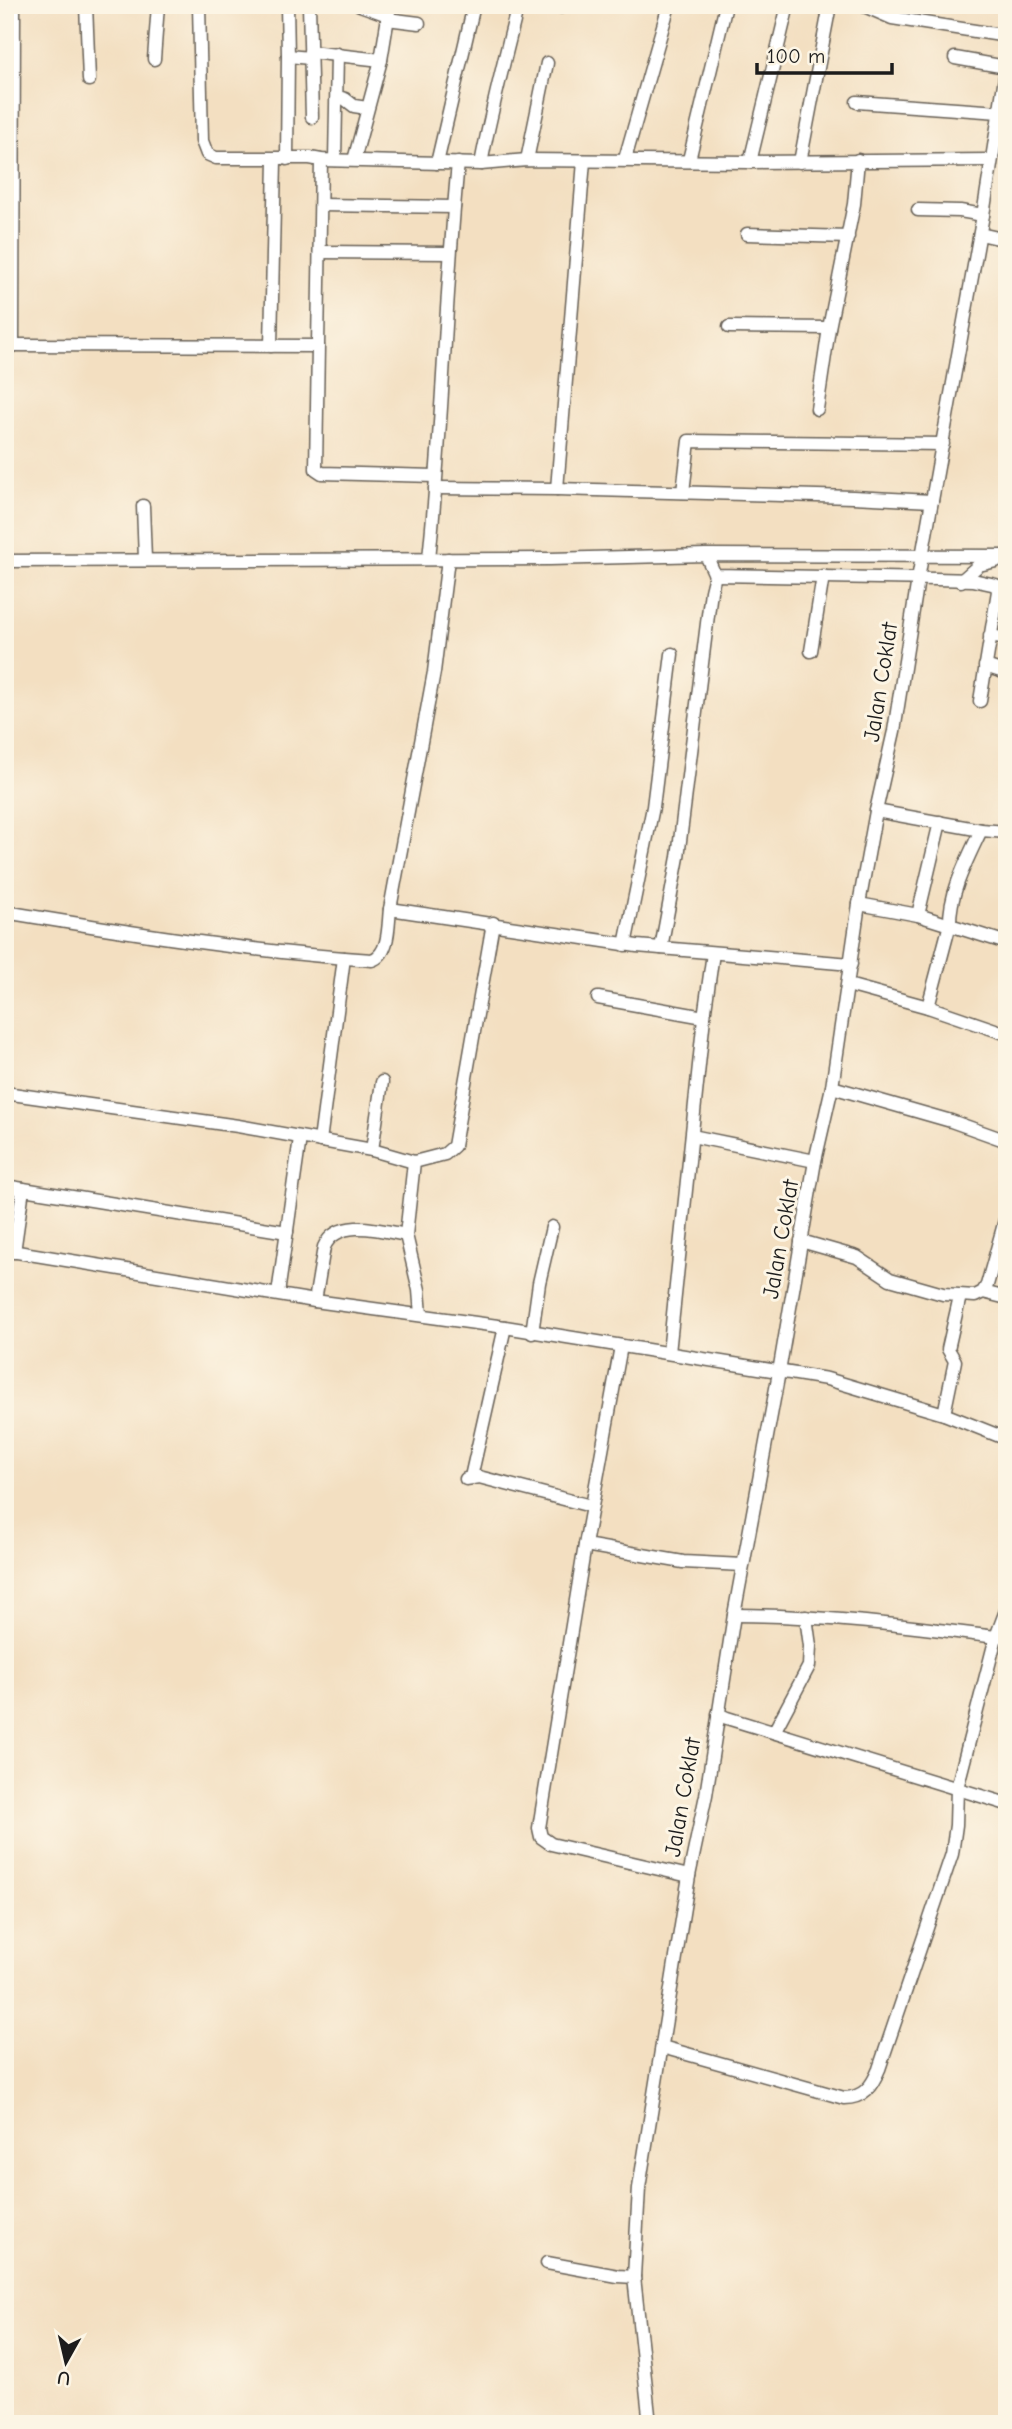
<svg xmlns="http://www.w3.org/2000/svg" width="1012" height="2429" font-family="'Comic Neue',sans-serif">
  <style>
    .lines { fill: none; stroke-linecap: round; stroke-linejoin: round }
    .minor-casing { stroke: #676056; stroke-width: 15 }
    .minor { stroke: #fff; stroke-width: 12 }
    .labels { text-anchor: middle; stroke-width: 6; stroke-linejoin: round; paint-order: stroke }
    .street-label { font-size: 23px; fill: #1c1c1c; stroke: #fcf5e5 }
  </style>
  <rect width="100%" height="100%" fill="#fcf5e5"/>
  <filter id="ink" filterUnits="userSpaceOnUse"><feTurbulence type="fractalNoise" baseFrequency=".0143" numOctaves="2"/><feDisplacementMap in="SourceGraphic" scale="14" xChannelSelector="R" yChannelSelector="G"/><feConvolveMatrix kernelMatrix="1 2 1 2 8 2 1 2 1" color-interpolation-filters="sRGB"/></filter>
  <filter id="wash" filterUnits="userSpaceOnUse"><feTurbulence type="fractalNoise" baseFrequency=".00686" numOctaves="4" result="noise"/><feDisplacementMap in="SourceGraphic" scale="28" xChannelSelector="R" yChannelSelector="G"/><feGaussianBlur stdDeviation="1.57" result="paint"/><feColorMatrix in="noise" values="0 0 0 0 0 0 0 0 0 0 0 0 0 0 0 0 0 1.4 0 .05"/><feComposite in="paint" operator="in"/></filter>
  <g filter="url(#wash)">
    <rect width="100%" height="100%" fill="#f3dfc1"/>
  </g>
  <g filter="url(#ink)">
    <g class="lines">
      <defs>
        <g id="minor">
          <polyline points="86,5 89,80"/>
          <polyline points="199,5 202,141 207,154 216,158 310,158 321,160 481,164 527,160 750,162 991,160"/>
          <polyline points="287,5 288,56 310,58"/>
          <polyline points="309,5 312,117"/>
          <polyline points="360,5 388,15"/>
          <polyline points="800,5 830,9"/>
          <polyline points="862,5 892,18 1007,36"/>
          <polyline points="561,7 561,5"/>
          <polyline points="387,19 419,23"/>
          <polyline points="310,52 381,60"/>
          <polyline points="955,58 1006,67"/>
          <polyline points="154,59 158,5"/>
          <polyline points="338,97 345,99 354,106 367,108"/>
          <polyline points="857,102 999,112"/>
          <polyline points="287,159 288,55"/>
          <polyline points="625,159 669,5"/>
          <polyline points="321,160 316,469 322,473 435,476"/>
          <polyline points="335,160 337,54"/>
          <polyline points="354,160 381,60 390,5"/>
          <polyline points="527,160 547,63"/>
          <polyline points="689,160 726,5"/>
          <polyline points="750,162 788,5"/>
          <polyline points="800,162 830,5"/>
          <polyline points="437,163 474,5"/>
          <path d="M481,164C491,111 505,58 518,5"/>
          <polyline points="321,205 454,207"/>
          <polyline points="918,210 960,211 983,215"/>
          <polyline points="747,234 848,237"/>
          <polyline points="980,234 1007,240"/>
          <polyline points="321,252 450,253"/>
          <polyline points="729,327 829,328"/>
          <polyline points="7,345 318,346"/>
          <polyline points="13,346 14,5"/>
          <polyline points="271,346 275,160"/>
          <polyline points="817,409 829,328 854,204 858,160"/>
          <polyline points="435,488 557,489 853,497 932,501"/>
          <polyline points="557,489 584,161"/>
          <polyline points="683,492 689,441 943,444"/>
          <polyline points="143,506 145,559"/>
          <polyline points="706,555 715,575 936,579 973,580 996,585 998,591 980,701"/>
          <path d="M429,558C443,427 445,295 458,163"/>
          <polyline points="5,561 550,559 706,555 1007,556"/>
          <polyline points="961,581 979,565 996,561"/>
          <polyline points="990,636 1007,639"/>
          <polyline points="811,651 823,576"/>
          <polyline points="985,666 1007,673"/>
          <polyline points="876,811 981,830 1007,832"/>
          <polyline points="859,904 918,915 1007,943"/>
          <polyline points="390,909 434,672 448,559"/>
          <path d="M5,912C126,932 249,952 372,960C390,954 388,924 390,909L637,946L851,964"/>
          <polyline points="918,915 940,822"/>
          <polyline points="625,945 653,807 672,654"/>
          <polyline points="661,948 678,857 711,591 715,575"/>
          <polyline points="848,985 928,1007 1007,1034"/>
          <polyline points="598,998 704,1017"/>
          <path d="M928,1007L950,924C949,893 968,858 981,830"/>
          <polyline points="832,1087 951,1121 1007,1141"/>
          <polyline points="5,1093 238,1126 372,1150 414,1162 445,1154 454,1146 493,923"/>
          <polyline points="692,1136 815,1161"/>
          <polyline points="320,1141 344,958"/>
          <polyline points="372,1150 382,1082"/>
          <polyline points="414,1162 406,1235 419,1290 421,1315"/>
          <polyline points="5,1186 287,1232"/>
          <polyline points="801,1241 857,1257 890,1279 943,1294 975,1296 983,1292 987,1285 1007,1213"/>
          <polyline points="5,1250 315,1301 505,1327 827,1379 944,1414 1007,1439"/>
          <polyline points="14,1252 23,1189"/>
          <polyline points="983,1292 1007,1298"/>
          <polyline points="278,1294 300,1138"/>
          <path d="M315,1301L324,1247C337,1217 381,1230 406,1235"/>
          <polyline points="532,1333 539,1283 552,1227"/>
          <polyline points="621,1346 585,1545 683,1562 743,1565"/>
          <polyline points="669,1353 704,1017 713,953"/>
          <polyline points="944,1414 955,1361 948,1349 960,1296"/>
          <polyline points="471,1477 505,1327"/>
          <polyline points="466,1479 479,1477 591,1506"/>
          <polyline points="585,1545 539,1828 541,1837 551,1844 689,1876"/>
          <polyline points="996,1637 1007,1608"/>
          <polyline points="718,1714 727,1718 1007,1804"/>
          <polyline points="774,1732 809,1666 810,1646 806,1617"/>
          <path d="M662,2047L844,2098C864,2098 872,2086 879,2069L952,1854L956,1825L957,1788L996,1637C909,1626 822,1615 734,1615"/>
          <polyline points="547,2263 618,2276 634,2277"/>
          <polyline points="650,2424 634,2277 639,2188 689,1876 706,1795 734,1615 779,1372 815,1161 832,1087 859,904 876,811 894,731 918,579 983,215 1007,65"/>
        </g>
      </defs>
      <use href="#minor" class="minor-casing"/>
      <use href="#minor" class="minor"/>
    </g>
  </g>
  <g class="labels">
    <g class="street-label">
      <text transform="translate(880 682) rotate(-81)" y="8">Jalan Coklat</text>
      <text transform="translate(780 1239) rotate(-80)" y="8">Jalan Coklat</text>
      <text transform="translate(682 1797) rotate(-80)" y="8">Jalan Coklat</text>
    </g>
  </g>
  <rect width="1012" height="2429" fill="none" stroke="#fcf5e5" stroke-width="28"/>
  <g transform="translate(66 2362) rotate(188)" stroke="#fcf5e5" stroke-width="5" paint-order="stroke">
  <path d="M0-5L12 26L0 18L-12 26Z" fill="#1c1c1c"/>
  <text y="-10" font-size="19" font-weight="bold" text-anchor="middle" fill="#1c1c1c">U</text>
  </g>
  <path d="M757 63v10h135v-10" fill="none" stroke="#1c1c1c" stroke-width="3.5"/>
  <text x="767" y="63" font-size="21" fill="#1c1c1c" stroke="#fcf5e5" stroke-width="5" paint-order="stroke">100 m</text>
</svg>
